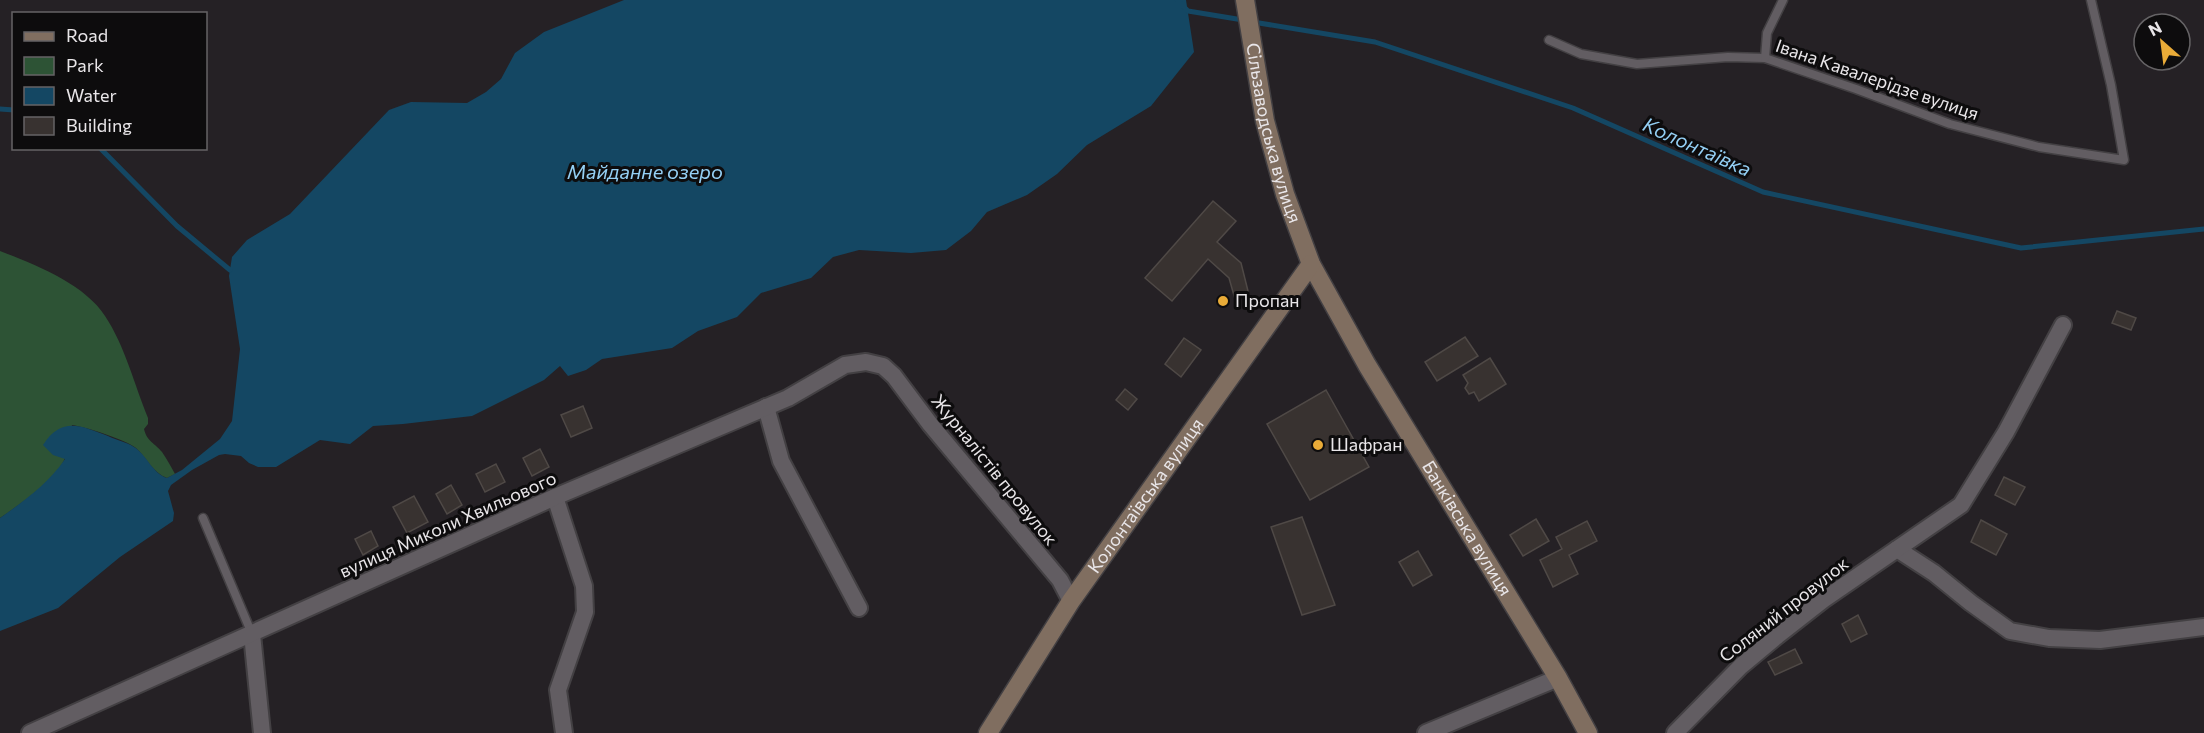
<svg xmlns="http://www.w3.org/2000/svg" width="2204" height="733" font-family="Commissioner,sans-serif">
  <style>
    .green { fill: #2d5335 }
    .water { fill: #144763 }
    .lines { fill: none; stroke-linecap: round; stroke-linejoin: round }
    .stream { stroke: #144763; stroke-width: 5 }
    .building { fill: #383230; stroke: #4f4946; stroke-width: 1.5 }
    .lane-casing { stroke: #434043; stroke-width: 11 }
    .street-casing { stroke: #434043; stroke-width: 20 }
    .secondary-casing { stroke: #434043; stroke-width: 21 }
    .lane { stroke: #625d62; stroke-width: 8 }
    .street { stroke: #625d62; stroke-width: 16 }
    .secondary { stroke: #806e60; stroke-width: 18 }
    .poi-dot { fill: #e9ab38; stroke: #0d0c0d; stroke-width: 2 }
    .labels { text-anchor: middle; stroke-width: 6; stroke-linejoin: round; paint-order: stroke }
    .street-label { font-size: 18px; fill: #e9e6e9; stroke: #0d0c0d }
    .poi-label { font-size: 18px; fill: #e9e6e9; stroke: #0d0c0d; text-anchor: start }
    .water-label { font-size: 20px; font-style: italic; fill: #94cff4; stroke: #0d0c0d }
  </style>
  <rect width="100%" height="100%" fill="#252125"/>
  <path class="green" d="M0,251C34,264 85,284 105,316C125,346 134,384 148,418V424L144,429C147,442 155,443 162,452C167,459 171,467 175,474L167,478C153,473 147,458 136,448C126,440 86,427 72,425C70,436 69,448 65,458C57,479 19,505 0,518Z"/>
  <path class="water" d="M624,0H1186L1194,52L1151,106L1087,145L1057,174L1027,195L987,212L971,231L946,250L911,253L859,250L833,257L811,278L761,293L737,317L698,331L672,348L602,359L586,370L568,376L560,366L544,380L472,416L403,424L373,426L350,444L320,440L276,467H258L249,463L241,456L225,454L219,455L192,470L171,485L168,491L174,513L173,521L120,557L58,608L0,631V518C24,501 48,484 65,459L53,455L43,445C62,416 81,426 108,436C116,440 127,442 134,447C147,455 152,473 167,478L182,470L220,439L232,421L240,349L229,276L232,257L247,240L290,214L389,110L411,102L467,103L486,92L501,79L515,53L544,32Z"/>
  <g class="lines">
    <g class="stream">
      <polyline points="1177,0 1188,11 1243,20"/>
      <polyline points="1253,22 1375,42 1573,108 1763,192 2021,248 2204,229"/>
      <polyline points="0,109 14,110"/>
      <polyline points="100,148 177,226 230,270"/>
    </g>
  </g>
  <g class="building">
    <polygon points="1213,201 1236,221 1217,242 1241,263 1249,295 1235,299 1229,278 1208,259 1172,301 1145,278"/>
    <polygon points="2117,311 2136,318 2131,330 2112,323"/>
    <polygon points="1465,337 1478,356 1437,381 1425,362"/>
    <polygon points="1184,338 1201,350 1181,377 1165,364"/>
    <polygon points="1490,358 1506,384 1479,401 1474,392 1469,394 1465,388 1468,383 1463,375"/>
    <polygon points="1125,389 1137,399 1128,410 1116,400"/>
    <polygon points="1326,390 1369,467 1310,500 1267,424"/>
    <polygon points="583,406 592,428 571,437 561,415"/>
    <polygon points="540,449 549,467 532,476 523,458"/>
    <polygon points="496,464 505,482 485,492 476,474"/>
    <polygon points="2004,477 2025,487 2015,505 1995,495"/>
    <polygon points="451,485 462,505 447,514 436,494"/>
    <polygon points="414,496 428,522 407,533 393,507"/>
    <polygon points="1302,517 1335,605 1302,615 1271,527"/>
    <polygon points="1536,519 1549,541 1523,556 1510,535"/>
    <polygon points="1981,520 2007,534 1996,555 1971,542"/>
    <polygon points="1587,521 1597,541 1569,555 1578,574 1553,587 1540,560 1562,549 1556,537"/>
    <polygon points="371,531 378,546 363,555 355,539"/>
    <polygon points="1418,551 1432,575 1413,586 1399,562"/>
    <polygon points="1858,615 1867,634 1851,642 1842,624"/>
    <polygon points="1795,649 1802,663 1775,675 1768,662"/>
  </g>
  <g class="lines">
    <defs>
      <g id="lane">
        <polyline points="1549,40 1581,54 1637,64 1728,57 1765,58 1856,89 1950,124 2039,147 2124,160 2111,85 2091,0"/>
        <polyline points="1765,58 1767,33 1783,0"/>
        <polyline points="203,518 252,634"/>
      </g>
      <g id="street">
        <polyline points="766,407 781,461 859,608"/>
        <polyline points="555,497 584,586 585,612 558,690 564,733"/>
        <polyline points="1897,549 1934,573 1971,603 2010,631 2049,638 2100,640 2204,627"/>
        <polyline points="252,634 262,733"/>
        <polyline points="30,733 555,497 788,398 845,365 866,362 883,366 894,376 930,424 1060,580 1071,601"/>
        <polyline points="1426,733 1558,678"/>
        <polyline points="1675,733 1741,666 1777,636 1823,600 1961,505 2006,432 2063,325"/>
      </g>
      <g id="secondary">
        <path id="s1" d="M1245,0L1265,121L1285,194L1311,264L1367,365L1558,678L1588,733"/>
        <path id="s2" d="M988,733L1071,601L1311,264"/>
      </g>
    </defs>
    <use href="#lane" class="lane-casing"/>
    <use href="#street" class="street-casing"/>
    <use href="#secondary" class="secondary-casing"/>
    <use href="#lane" class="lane"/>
    <use href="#street" class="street"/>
    <use href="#secondary" class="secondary"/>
  </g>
  <g class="poi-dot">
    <circle cx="1223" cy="301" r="6"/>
    <circle cx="1318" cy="445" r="6"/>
  </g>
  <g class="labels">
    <g class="street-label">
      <text transform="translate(1877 80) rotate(19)" y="6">Івана Кавалерідзе вулиця</text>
      <text dy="6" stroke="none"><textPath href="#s1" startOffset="136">Сільзаводська вулиця</textPath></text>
      <text transform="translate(994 470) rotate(51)" y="6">Журналістів провулок</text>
      <text dy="6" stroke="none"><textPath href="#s2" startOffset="285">Колонтаївська вулиця</textPath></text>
      <text transform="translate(448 525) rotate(-24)" y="6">вулиця Миколи Хвильового</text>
      <text dy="6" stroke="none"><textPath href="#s1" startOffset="580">Банківська вулиця</textPath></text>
      <text transform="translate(1784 610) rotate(-38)" y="6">Соляний провулок</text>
    </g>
    <g class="poi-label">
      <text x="1235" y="307">Пропан</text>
      <text x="1330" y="451">Шафран</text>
    </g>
    <g class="water-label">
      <text transform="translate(1697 147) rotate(24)" y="7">Колонтаївка</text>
      <text x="645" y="179">Майданне озеро</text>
    </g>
  </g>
  <rect x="12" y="12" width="195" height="138" fill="#0d0c0d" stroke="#656365" stroke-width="1.5"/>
  <rect x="24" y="32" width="30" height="9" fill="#806e60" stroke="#656365" stroke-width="1.5"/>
  <text x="66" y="42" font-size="18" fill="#e9e6e9">Road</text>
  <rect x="24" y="57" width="30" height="18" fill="#2d5335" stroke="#656365" stroke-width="1.5"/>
  <text x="66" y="72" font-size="18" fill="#e9e6e9">Park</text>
  <rect x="24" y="87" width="30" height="18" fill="#144763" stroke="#656365" stroke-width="1.5"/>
  <text x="66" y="102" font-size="18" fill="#e9e6e9">Water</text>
  <rect x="24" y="117" width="30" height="18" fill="#383230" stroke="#656365" stroke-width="1.5"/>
  <text x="66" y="132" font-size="18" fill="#e9e6e9">Building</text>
  <g transform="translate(2162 42) rotate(332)"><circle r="28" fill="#0d0c0d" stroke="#656365" stroke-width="1.5"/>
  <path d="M0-4.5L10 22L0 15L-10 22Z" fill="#e9ab38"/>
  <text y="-9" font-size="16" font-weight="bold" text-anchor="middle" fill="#e9e6e9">N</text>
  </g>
</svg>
